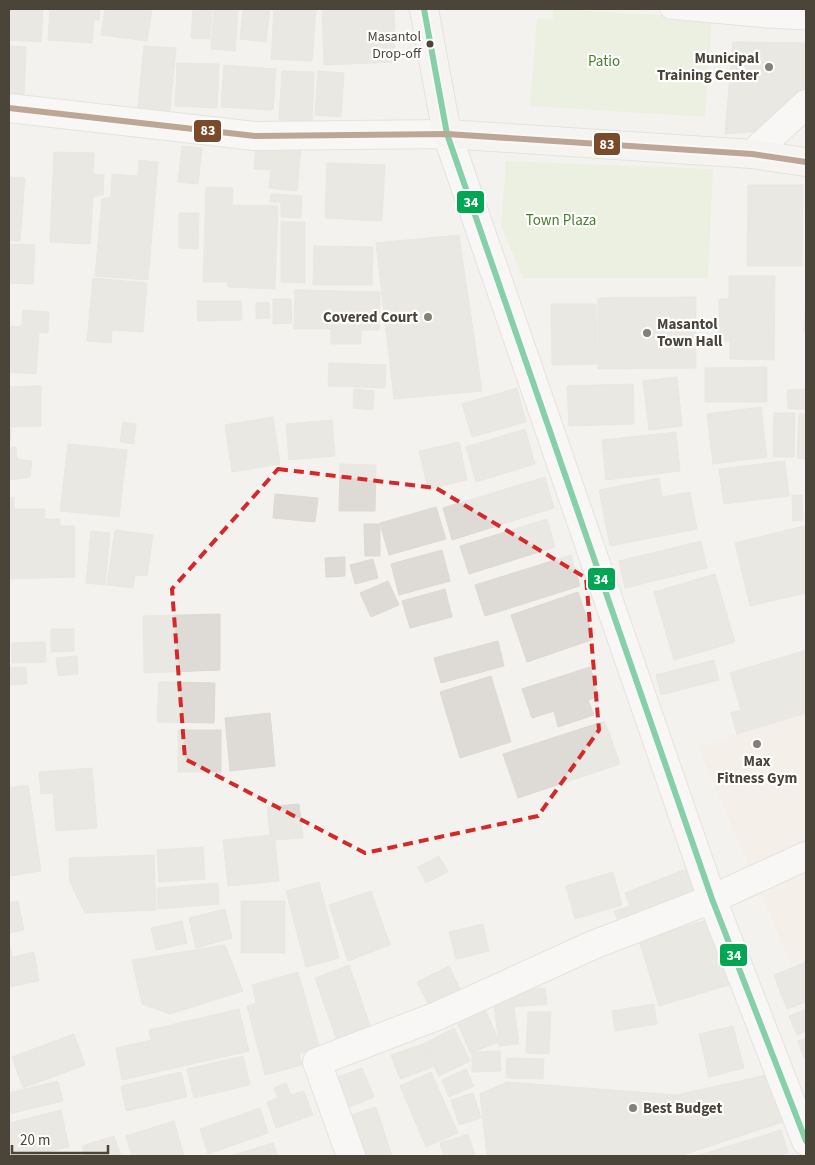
<svg xmlns="http://www.w3.org/2000/svg" width="815" height="1165" font-family="'Source Sans 3',sans-serif">
  <style>
    .commercial { fill: #f3ebdf }
    .green { fill: #e1eecf }
    .building { fill: #dedbd6; stroke: #dcd9d4 }
    .lines { fill: none; stroke-linecap: round; stroke-linejoin: round }
    .service-casing { stroke: #d2d0cb; stroke-width: 21 }
    .minor-casing { stroke: #d2d0cb; stroke-width: 30 }
    .tertiary-casing { stroke: #d2d0cb; stroke-width: 30 }
    .secondary-casing { stroke: #d3cfc5; stroke-width: 30 }
    .service { stroke: #fdfdfc; stroke-width: 19 }
    .minor { stroke: #fdfdfc; stroke-width: 28 }
    .tertiary { stroke: #fdfdfc; stroke-width: 28 }
    .secondary { stroke: #f7f6f1; stroke-width: 28 }
    .bus-1-casing { stroke: #fff; stroke-width: 10 }
    .bus-2-casing { stroke: #fff; stroke-width: 10 }
    .bus-1 { stroke: #00a651; stroke-width: 6 }
    .bus-2 { stroke: #7a4b2a; stroke-width: 6 }
    .marked { fill: none; stroke: #d62828; stroke-width: 4; stroke-dasharray: 10 6; stroke-linejoin: round }
    .bus-dot { fill: #4b4439; stroke: #fff; stroke-width: 2 }
    .poi-dot { fill: #868178; stroke: #fff; stroke-width: 2 }
    .labels { text-anchor: middle; stroke-width: 4.5; stroke-linejoin: round; paint-order: stroke }
    .bus-label { font-size: 14px; fill: #4b4439; stroke: #fff; text-anchor: end }
    .poi-label { font-size: 15px; font-weight: bold; fill: #4b4439; stroke: #fff; text-anchor: end }
    .park-label { font-size: 15px; fill: #4a7f2a; stroke: #fff }
    .line-badge { stroke: #fff; stroke-width: 2 }
    .badge-label { font-size: 14px; text-anchor: middle; font-weight: bold; fill: #fff }
  </style>
  <rect width="100%" height="100%" fill="#f4f2ee"/>
  <polygon class="commercial" points="806,710 806,958 791,964 698,747"/>
  <g class="green">
    <polygon points="553,9 712,18 705,117 530,106 537,18 553,19"/>
    <polygon points="506,161 713,169 708,278 523,278 501,226"/>
  </g>
  <g class="building">
    <polygon points="9,9 43,9 41,42 9,40"/>
    <polygon points="50,9 100,9 99,20 94,20 92,43 48,40"/>
    <polygon points="105,9 152,9 147,41 101,35"/>
    <polygon points="193,9 212,9 210,39 191,38"/>
    <polygon points="214,9 238,9 235,51 211,49"/>
    <polygon points="243,9 270,9 266,42 240,39"/>
    <polygon points="274,9 316,9 312,61 271,59"/>
    <polygon points="322,9 394,9 395,62 324,65"/>
    <polygon points="733,42 806,43 806,91 761,131 725,134"/>
    <polygon points="9,46 26,47 24,96 9,96"/>
    <polygon points="144,46 176,48 169,120 137,117"/>
    <polygon points="177,63 219,64 217,108 175,106"/>
    <polygon points="224,65 276,69 273,110 221,107"/>
    <polygon points="282,71 314,72 312,121 279,120"/>
    <polygon points="318,71 344,73 341,117 315,115"/>
    <polygon points="256,143 301,146 297,191 269,188 271,170 254,169"/>
    <polygon points="182,146 202,148 198,184 178,182"/>
    <polygon points="54,152 94,153 93,174 104,175 103,195 93,197 90,244 50,242"/>
    <polygon points="139,160 158,162 148,280 95,276 102,199 111,197 112,174 138,176"/>
    <polygon points="327,163 385,165 382,221 325,218"/>
    <polygon points="9,177 25,178 20,241 9,240"/>
    <polygon points="748,185 803,185 802,266 747,266"/>
    <polygon points="206,187 233,188 232,205 278,206 275,289 228,287 228,282 203,282"/>
    <polygon points="271,194 302,196 301,218 281,217 281,202 270,202"/>
    <polygon points="179,213 199,213 198,249 179,248"/>
    <polygon points="281,222 305,222 305,283 281,282"/>
    <polygon points="459,235 482,391 394,399 376,243"/>
    <polygon points="9,244 35,245 33,284 9,283"/>
    <polygon points="314,246 373,247 372,285 313,285"/>
    <polygon points="729,276 775,276 774,360 730,359 730,341 719,341 719,299 729,299"/>
    <polygon points="93,278 147,283 143,332 112,330 111,343 87,341"/>
    <polygon points="295,290 380,292 379,330 361,330 361,344 331,344 331,329 294,329"/>
    <polygon points="696,297 696,368 598,369 598,298"/>
    <polygon points="273,299 291,299 292,323 273,324"/>
    <polygon points="197,301 241,301 242,320 198,321"/>
    <polygon points="806,301 806,331 804,331"/>
    <polygon points="269,302 270,318 256,319 256,303"/>
    <polygon points="551,304 596,304 597,364 552,365"/>
    <polygon points="23,310 49,312 48,333 39,332 36,374 9,372 9,326 22,327"/>
    <polygon points="329,363 386,365 385,388 328,386"/>
    <polygon points="767,367 767,402 705,402 705,368"/>
    <polygon points="677,377 682,426 649,430 643,381"/>
    <polygon points="633,384 634,424 569,426 567,386"/>
    <polygon points="41,386 41,426 10,427 9,387"/>
    <polygon points="517,388 526,422 472,437 462,404"/>
    <polygon points="354,389 374,391 373,410 353,408"/>
    <polygon points="806,389 806,409 788,409 787,390"/>
    <polygon points="761,407 767,457 713,464 707,414"/>
    <polygon points="774,413 795,413 794,457 773,457"/>
    <polygon points="799,414 806,414 806,459 797,458"/>
    <polygon points="273,417 280,464 232,472 225,425"/>
    <polygon points="332,420 335,456 289,460 286,424"/>
    <polygon points="123,422 136,424 134,444 120,442"/>
    <rect x="9" y="429" width="2" height="11"/>
    <polygon points="525,429 535,464 476,482 466,447"/>
    <polygon points="676,432 680,471 606,480 602,440"/>
    <polygon points="459,442 467,480 428,489 419,451"/>
    <polygon points="68,444 127,450 119,517 60,511"/>
    <polygon points="16,447 17,459 32,461 30,477 9,480 9,448"/>
    <polygon points="785,461 789,496 724,504 719,469"/>
    <polygon points="340,464 376,465 375,511 339,511"/>
    <polygon points="545,477 554,508 452,540 443,508"/>
    <polygon points="659,478 662,497 690,492 697,529 610,546 599,490"/>
    <polygon points="275,494 318,498 315,522 273,518"/>
    <polygon points="792,495 802,495 803,520 793,521"/>
    <polygon points="14,497 14,509 45,509 45,519 60,519 60,526 75,526 75,577 9,579 9,498"/>
    <polygon points="436,507 446,539 389,555 380,523"/>
    <polygon points="547,519 555,547 469,574 460,546"/>
    <polygon points="364,524 380,524 380,556 365,556"/>
    <polygon points="804,526 806,534 806,593 750,606 735,543"/>
    <polygon points="115,530 153,535 147,576 135,575 133,588 107,585"/>
    <polygon points="91,531 110,533 105,585 86,583"/>
    <polygon points="701,541 707,568 625,588 619,561"/>
    <polygon points="442,550 450,581 399,595 391,564"/>
    <polygon points="571,555 580,586 485,616 475,585"/>
    <polygon points="345,557 345,576 326,577 325,558"/>
    <polygon points="373,559 378,578 355,584 350,565"/>
    <polygon points="715,574 735,642 674,660 654,592"/>
    <polygon points="388,581 399,605 371,617 360,593"/>
    <polygon points="445,589 452,617 410,628 402,601"/>
    <polygon points="578,592 594,639 527,662 511,615"/>
    <polygon points="220,614 220,670 144,673 143,616"/>
    <polygon points="51,629 74,629 74,651 51,652"/>
    <polygon points="498,641 504,666 441,683 434,658"/>
    <polygon points="45,642 46,662 12,663 12,643"/>
    <polygon points="806,650 806,713 737,734 731,713 741,710 730,673"/>
    <polygon points="77,656 78,674 58,676 56,658"/>
    <polygon points="714,660 719,680 661,695 656,675"/>
    <polygon points="26,667 27,684 9,685 9,668"/>
    <polygon points="590,667 599,696 588,700 594,715 558,727 554,711 532,718 522,689"/>
    <polygon points="491,676 511,742 460,758 440,692"/>
    <polygon points="159,682 215,683 214,723 157,722"/>
    <polygon points="270,713 275,766 230,771 225,718"/>
    <polygon points="605,721 620,764 518,798 503,754"/>
    <rect x="178" y="730" width="43" height="42"/>
    <polygon points="92,768 97,828 56,831 53,793 41,794 39,772"/>
    <polygon points="28,785 41,871 9,876 9,788"/>
    <polygon points="299,804 303,838 275,840 279,881 228,886 223,840 270,835 267,807"/>
    <polygon points="203,847 205,879 159,882 157,850"/>
    <polygon points="154,855 156,910 85,913 70,882 69,858"/>
    <polygon points="439,856 448,872 426,883 418,867"/>
    <polygon points="686,869 697,898 621,928 614,911 630,906 625,893"/>
    <polygon points="613,872 622,905 575,919 566,886"/>
    <polygon points="319,882 339,958 306,967 286,891"/>
    <polygon points="218,883 219,904 158,909 157,888"/>
    <polygon points="371,891 390,945 348,961 329,905"/>
    <polygon points="18,901 24,930 9,933 9,903"/>
    <rect x="241" y="901" width="44" height="52"/>
    <polygon points="225,909 232,938 196,948 189,918"/>
    <polygon points="710,919 729,985 659,1006 639,940"/>
    <polygon points="182,921 187,943 156,950 151,928"/>
    <polygon points="483,924 489,951 456,959 449,932"/>
    <polygon points="9,940 12,957 34,952 39,981 9,987"/>
    <polygon points="225,945 243,991 170,1014 142,1004 132,960"/>
    <polygon points="806,962 806,1002 787,1009 774,975"/>
    <polygon points="349,965 371,1028 337,1041 315,978"/>
    <polygon points="449,966 462,993 431,1009 417,982"/>
    <polygon points="298,972 320,1049 299,1054 302,1065 265,1075 247,1006 256,1003 252,985"/>
    <polygon points="545,988 547,1004 514,1007 519,1044 499,1046 493,994"/>
    <polygon points="483,1004 499,1042 470,1053 455,1016"/>
    <polygon points="654,1004 657,1024 615,1031 612,1011"/>
    <polygon points="239,1009 249,1051 122,1080 116,1048 151,1040 149,1030"/>
    <polygon points="806,1009 806,1031 797,1035 789,1016"/>
    <polygon points="528,1012 551,1012 549,1054 526,1053"/>
    <polygon points="733,1026 744,1068 709,1077 699,1034"/>
    <polygon points="454,1028 470,1061 439,1076 423,1044"/>
    <polygon points="74,1034 85,1065 23,1088 12,1057"/>
    <polygon points="806,1038 806,1057 804,1058 798,1041"/>
    <polygon points="423,1044 433,1067 400,1079 391,1055"/>
    <polygon points="500,1051 501,1071 472,1072 472,1052"/>
    <polygon points="243,1056 250,1085 194,1098 187,1069"/>
    <polygon points="507,1058 544,1059 543,1079 506,1078"/>
    <polygon points="362,1068 374,1097 345,1109 333,1079"/>
    <polygon points="466,1069 474,1086 449,1097 442,1080"/>
    <polygon points="181,1072 187,1097 126,1111 121,1086"/>
    <polygon points="431,1072 458,1133 426,1147 400,1086"/>
    <polygon points="771,1074 789,1120 680,1156 487,1156 480,1094 507,1082 676,1095"/>
    <polygon points="58,1081 63,1101 9,1114 9,1093"/>
    <polygon points="286,1083 291,1095 304,1091 313,1115 276,1128 267,1102 278,1098 274,1088"/>
    <polygon points="473,1093 481,1118 459,1125 451,1100"/>
    <polygon points="376,1107 392,1156 362,1156 348,1116"/>
    <polygon points="260,1108 268,1133 208,1154 200,1129"/>
    <polygon points="61,1110 69,1147 30,1156 9,1156 9,1123"/>
    <polygon points="174,1121 184,1156 132,1156 126,1136"/>
    <polygon points="781,1130 788,1153 776,1156 696,1156"/>
    <polygon points="468,1134 475,1156 444,1156 440,1143"/>
    <polygon points="114,1136 121,1156 85,1156 82,1146"/>
    <polygon points="273,1143 278,1156 230,1156"/>
  </g>
  <g class="lines">
    <defs>
      <polyline id="service" points="670,9 767,18 806,20"/>
      <g id="minor">
        <polyline points="752,154 806,104"/>
        <polyline points="351,1156 317,1062 437,1016 593,945 712,899 806,856"/>
      </g>
      <polyline id="tertiary" points="9,108 255,136 447,134 712,899 806,1141"/>
      <polyline id="secondary" points="424,9 447,134 752,154 806,162"/>
    </defs>
    <use href="#service" class="service-casing"/>
    <use href="#minor" class="minor-casing"/>
    <use href="#tertiary" class="tertiary-casing"/>
    <use href="#secondary" class="secondary-casing"/>
    <use href="#service" class="service"/>
    <use href="#minor" class="minor"/>
    <use href="#tertiary" class="tertiary"/>
    <use href="#secondary" class="secondary"/>
    <defs>
      <polyline id="bus-1" points="424,9 447,134 712,899 806,1141"/>
      <polyline id="bus-2" points="9,108 255,136 447,134 752,154 806,162"/>
    </defs>
    <use href="#bus-1" class="bus-1-casing"/>
    <use href="#bus-2" class="bus-2-casing"/>
    <use href="#bus-1" class="bus-1"/>
    <use href="#bus-2" class="bus-2"/>
  </g>
  <path d="M0 0H815V1165H0ZM278,469L436,488L586,578L599,730L538,816L365,853L185,759L172,589Z" fill="#f4f2ee" fill-opacity=".55" fill-rule="evenodd"/>
  <path class="marked" d="M278,469L436,488L586,578L599,730L538,816L365,853L185,759L172,589Z"/>
  <circle class="bus-dot" cx="430" cy="44" r="4.5"/>
  <g class="poi-dot">
    <circle cx="769" cy="67" r="5"/>
    <circle cx="428" cy="317" r="5"/>
    <circle cx="647" cy="333" r="5"/>
    <circle cx="757" cy="744" r="5"/>
    <circle cx="633" cy="1108" r="5"/>
  </g>
  <g class="labels">
    <g class="bus-label">
      <text x="421" y="41">Masantol<tspan x="421" dy="17">Drop-off</tspan></text>
    </g>
    <g class="poi-label">
      <text x="759" y="63">Municipal<tspan x="759" dy="17">Training Center</tspan></text>
      <text x="418" y="322">Covered Court</text>
      <text x="657" y="329" text-anchor="start">Masantol<tspan x="657" dy="17">Town Hall</tspan></text>
      <text x="757" y="766" text-anchor="middle">Max<tspan x="757" dy="17">Fitness Gym</tspan></text>
      <text x="643" y="1113" text-anchor="start">Best Budget</text>
    </g>
    <g class="park-label">
      <text x="604" y="66">Patio</text>
      <text x="561" y="225">Town Plaza</text>
    </g>
  </g>
  <g class="line-badge">
    <rect x="193" y="119" width="29" height="24" rx="5" fill="#7a4b2a"/>
    <rect x="593" y="132" width="28" height="24" rx="5" fill="#7a4b2a"/>
    <rect x="456" y="190" width="29" height="24" rx="5" fill="#00a651"/>
    <rect x="587" y="567" width="29" height="24" rx="5" fill="#00a651"/>
    <rect x="719" y="943" width="29" height="24" rx="5" fill="#00a651"/>
  </g>
  <g class="badge-label">
    <text x="208" y="135">83</text>
    <text x="607" y="149">83</text>
    <text x="471" y="207">34</text>
    <text x="601" y="584">34</text>
    <text x="734" y="960">34</text>
  </g>
  <rect width="815" height="1165" fill="none" stroke="#4b4439" stroke-width="20"/>
  <path d="M12 1145v8h96v-8" fill="none" stroke="#4b4439" stroke-width="2.5"/>
  <text x="20" y="1145" font-size="15" fill="#4b4439" stroke="#ffffff" stroke-width="4" paint-order="stroke">20 m</text>
</svg>
